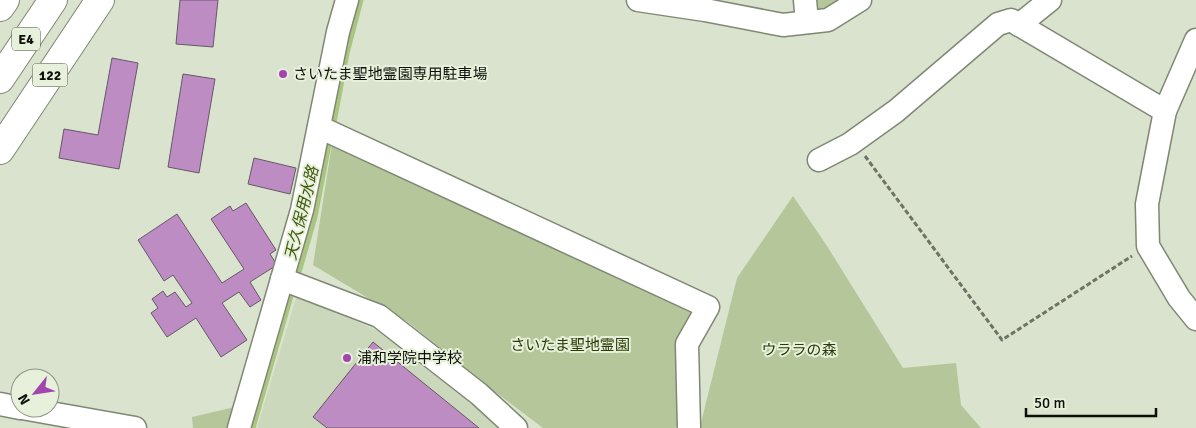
<svg xmlns="http://www.w3.org/2000/svg" width="1196" height="428" font-family="Signika,'Noto Sans JP',sans-serif">
  <style>
    .built { fill: #ccd8bb }
    .green { fill: #b4c69a }
    .lines { fill: none; stroke-linecap: round; stroke-linejoin: round }
    .stream { stroke: #aac580; stroke-width: 5 }
    .building { fill: #bd8cc3; stroke: #665868 }
    .minor-casing { stroke: #7f8874; stroke-width: 25 }
    .highway-casing { stroke: #7f8874; stroke-width: 30 }
    .path { stroke: #6e7365; stroke-width: 3; stroke-dasharray: 5 2.5; stroke-linecap: butt }
    .minor { stroke: #fff; stroke-width: 22 }
    .highway { stroke: #fff; stroke-width: 28 }
    .poi-dot { fill: #a245af; stroke: #e7f0da; stroke-width: 2 }
    .labels { text-anchor: middle; stroke-width: 4; stroke-linejoin: round; paint-order: stroke }
    .shield { fill: #e7f0da; stroke: #4e5348; stroke-width: 1 }
    .shield-label { font-size: 14px; font-weight: bold; fill: #0d1009 }
    .poi-label { font-size: 15px; fill: #0d1009; stroke: #e7f0da; text-anchor: start }
    .park-label { font-size: 15px; fill: #2a3a06; stroke: #e7f0da }
    .water-label { font-size: 16px; font-style: italic; fill: #435a0f; stroke: #e7f0da }
  </style>
  <rect width="100%" height="100%" fill="#dae3cd"/>
  <polygon class="built" points="297,295 385,334 447,383 501,428 257,428"/>
  <g class="green">
    <polygon points="809,0 851,0 816,15"/>
    <polygon points="332,144 695,311 680,424 675,428 543,428 486,385 408,322 313,265"/>
    <polygon points="793,196 827,246 903,368 956,363 961,405 981,428 702,428 700,427 737,278"/>
    <polygon points="235,407 233,428 193,428 192,417"/>
  </g>
  <g class="lines">
    <g class="stream">
      <polyline points="333,128 347,53 361,0"/>
      <polyline points="297,279 315,217 330,139"/>
      <polyline points="253,428 293,289"/>
    </g>
  </g>
  <g class="building">
    <polygon points="180,0 218,0 213,47 176,44"/>
    <polygon points="112,58 138,63 119,169 59,158 64,129 98,135"/>
    <polygon points="183,74 215,79 199,173 168,167"/>
    <polygon points="254,158 296,168 290,194 248,184"/>
    <polygon points="246,203 276,250 270,254 277,265 250,282 261,300 250,307 239,292 222,303 247,340 221,357 196,318 167,337 151,313 158,308 152,299 163,291 167,297 175,292 186,307 192,303 173,275 164,281 138,240 177,214 222,283 244,269 211,219 230,206 233,211"/>
    <polygon points="373,342 479,428 327,428 313,417"/>
  </g>
  <g class="lines">
    <defs>
      <g id="minor">
        <polyline points="638,0 705,10 783,25 828,20 860,0"/>
        <polyline points="805,0 807,22"/>
        <polyline points="1019,25 1050,0"/>
        <polyline points="1196,40 1165,111 1147,204 1148,246 1179,298 1196,319"/>
        <polyline points="319,127 708,307 687,344 689,428"/>
        <polyline points="819,160 850,144 896,111 998,24 1011,20 1165,111"/>
        <polyline points="282,279 379,316 479,394 516,428"/>
        <polyline points="0,404 20,408"/>
        <polyline points="22,408 135,428"/>
        <polyline points="239,428 302,210 338,32 347,0"/>
      </g>
      <g id="highway">
        <polyline points="0,7 5,0"/>
        <polyline points="0,79 53,0"/>
        <polyline points="0,150 100,0"/>
      </g>
    </defs>
    <use href="#minor" class="minor-casing"/>
    <use href="#highway" class="highway-casing"/>
    <polyline class="path" points="865,156 1002,340 1132,256"/>
    <use href="#minor" class="minor"/>
    <use href="#highway" class="highway"/>
  </g>
  <g class="poi-dot">
    <circle cx="283" cy="74" r="5"/>
    <circle cx="347" cy="358" r="5"/>
  </g>
  <g class="labels">
    <g class="shield">
      <rect x="12" y="27.5" width="28" height="23" rx="4"/>
      <rect x="32.5" y="63.5" width="35" height="23" rx="4"/>
    </g>
    <g class="shield-label">
      <text x="26" y="44">E4</text>
      <text x="50" y="80">122</text>
    </g>
    <g class="poi-label">
      <text x="293" y="79">さいたま聖地霊園専用駐車場</text>
      <text x="357" y="363">浦和学院中学校</text>
    </g>
    <g class="park-label">
      <text x="570" y="350">さいたま聖地霊園</text>
      <text x="799" y="355">ウララの森</text>
    </g>
    <g class="water-label">
      <text transform="translate(301 213) rotate(-76)" y="6">天久保用水路</text>
    </g>
  </g>
  <g transform="translate(35 393) rotate(240)"><circle r="24" fill="#e7f0da" stroke="#909686"/>
  <path d="M0-4L9 19L0 12L-9 19Z" fill="#a245af"/>
  <text y="-8" font-size="14" font-weight="bold" text-anchor="middle" fill="#0d1009">N</text>
  </g>
  <path d="M1026 408v8h130v-8" fill="none" stroke="#0d1009" stroke-width="2.5"/>
  <text x="1034" y="408" font-size="15" fill="#0d1009" stroke="#e7f0da" stroke-width="4" paint-order="stroke">50 m</text>
</svg>
